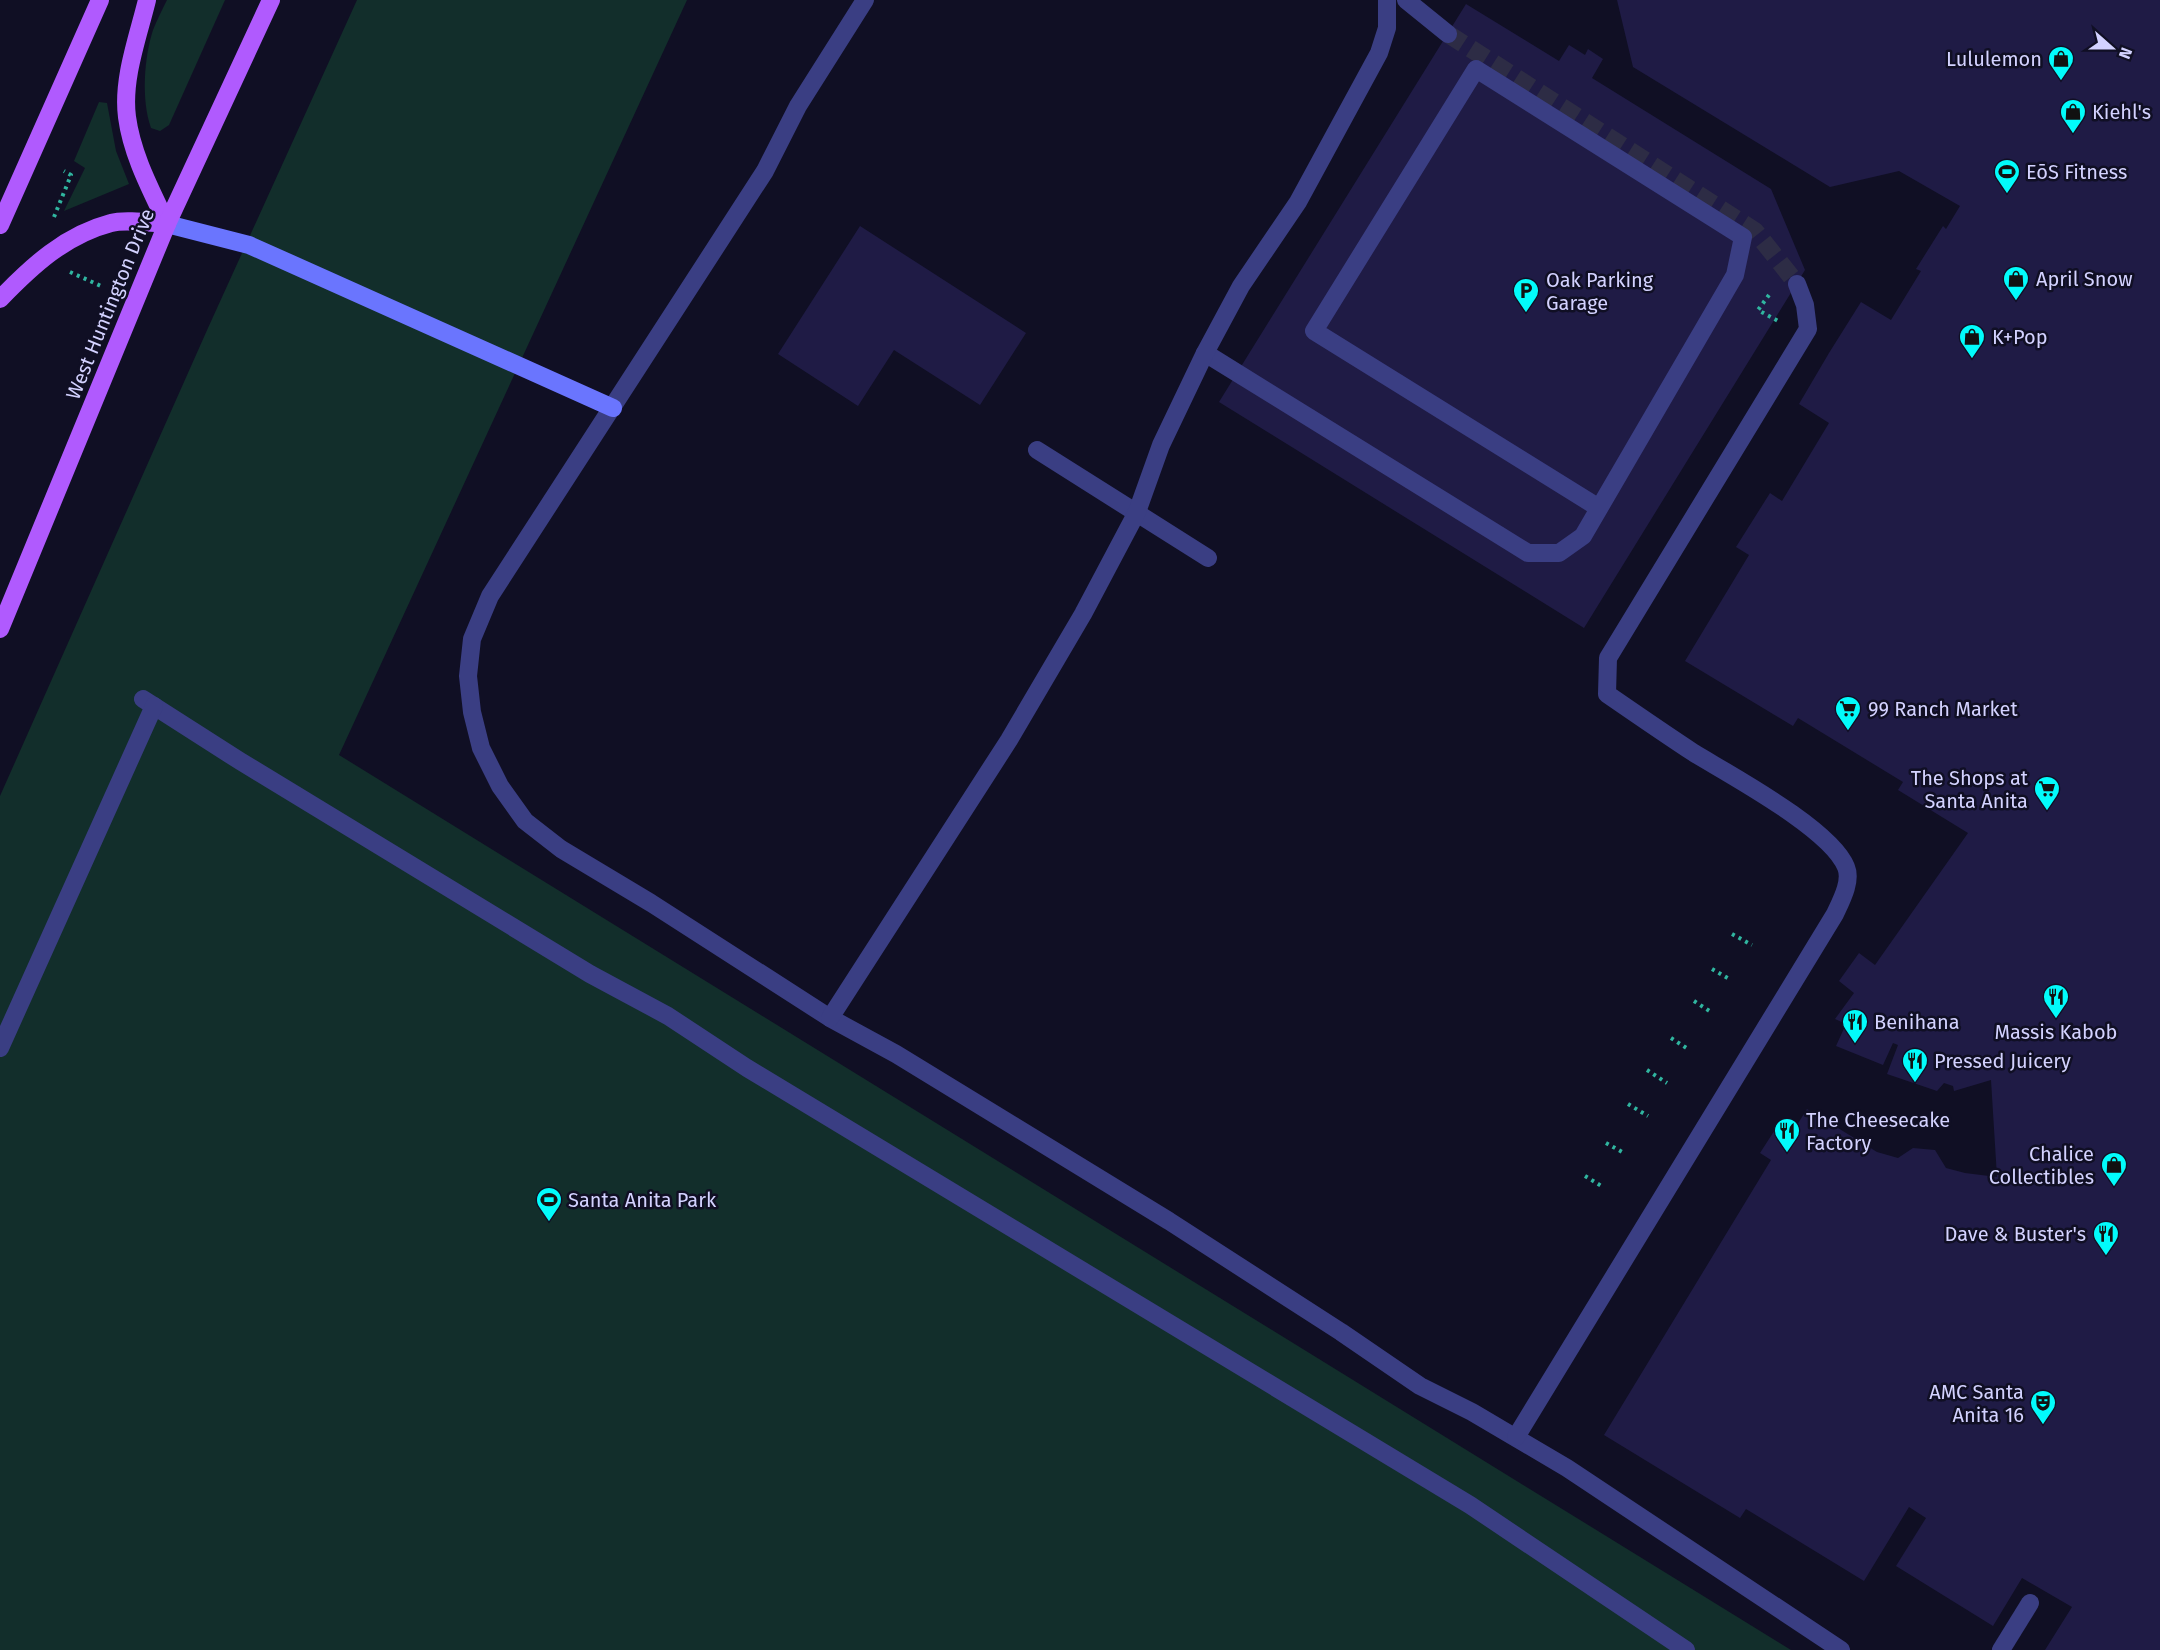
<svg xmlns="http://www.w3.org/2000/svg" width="2160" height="1650" font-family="'Fira Sans',sans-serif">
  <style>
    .green { fill: #122e2b }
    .building { fill: #1f1b45 }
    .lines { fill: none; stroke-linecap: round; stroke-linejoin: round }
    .street-tunnel { stroke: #2d2c45; stroke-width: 18; stroke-dasharray: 18 9; stroke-linecap: butt }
    .path { stroke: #30b6a0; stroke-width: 4; stroke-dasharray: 3 4.5; stroke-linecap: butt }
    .lane { stroke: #3a3e83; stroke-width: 18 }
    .street { stroke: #3a3e83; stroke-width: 18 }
    .secondary { stroke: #6a75fe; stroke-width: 18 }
    .primary { stroke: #b05afe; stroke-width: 18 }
    .labels { text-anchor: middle; stroke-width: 5; stroke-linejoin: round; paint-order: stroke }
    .poi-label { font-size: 20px; fill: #d3d2ff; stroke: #100f24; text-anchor: start }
    .street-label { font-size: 20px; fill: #d3d2ff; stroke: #100f24 }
  </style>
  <rect width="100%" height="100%" fill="#100f24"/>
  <g class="green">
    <path d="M167,0H225L169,125L160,131L151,128C141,100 144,58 153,30C157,20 162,10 167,0Z"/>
    <polygon points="357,0 687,0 339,755 1791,1650 0,1650 0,796 208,328"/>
    <polygon points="99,102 107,103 116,151 129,184 64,211 85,168 74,161"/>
  </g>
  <g class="building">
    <polygon points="1617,0 2160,0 2160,1650 2045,1650 2072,1607 2022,1578 1993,1626 1896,1566 1926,1518 1909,1507 1864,1581 1746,1509 1740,1518 1604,1435 1771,1160 1760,1153 1778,1125 1792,1133 1807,1109 1877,1152 1898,1158 1913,1148 1935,1150 1946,1168 1965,1173 1997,1177 1991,1080 1954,1091 1953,1086 1944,1083 1937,1091 1887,1074 1898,1045 1893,1043 1883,1065 1836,1046 1846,1024 1835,1019 1854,993 1839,981 1859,953 1875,965 1968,833 1898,790 1903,782 1798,718 1793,726 1685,661 1749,555 1736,547 1770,493 1782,501 1829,423 1799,404 1829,353 1861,302 1891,320 1921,271 1916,269 1943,226 1946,229 1960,206 1899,171 1830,187 1633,67"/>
    <polygon points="1466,4 1559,61 1569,45 1585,55 1588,49 1603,59 1592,78 1771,189 1805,270 1584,628 1219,402"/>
    <polygon points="860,226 1026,333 980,405 894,350 858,406 778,354"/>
  </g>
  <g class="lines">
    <polyline class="street-tunnel" points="1448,34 1755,231 1797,284"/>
    <g class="path">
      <polyline points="54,217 71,175 64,171"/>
      <polyline points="70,272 101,286"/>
      <polyline points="1769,295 1758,310 1778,321"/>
      <polyline points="1732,934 1752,945"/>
      <polyline points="1712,969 1731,980"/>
      <polyline points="1694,1001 1711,1012"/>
      <polyline points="1671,1038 1688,1049"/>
      <polyline points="1647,1070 1667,1083"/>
      <polyline points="1628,1104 1648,1116"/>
      <polyline points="1606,1143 1624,1153"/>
      <polyline points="1585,1176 1603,1187"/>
    </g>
    <g class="lane">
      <polyline points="1205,353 1528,553 1559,553 1583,536 1735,275 1743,237 1476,69 1314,331 1599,508"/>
      <polyline points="1037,450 1208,558"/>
      <polyline points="143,699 240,761 590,974 668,1016 747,1068 1470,1505 1686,1650"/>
      <polyline points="0,1048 154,706"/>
      <polyline points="2001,1650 2030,1603"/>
    </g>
    <g class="street">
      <polyline points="865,0 798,106 765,171 490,596 472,639 468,676 472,712 481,748 500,786 525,821 561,849 651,903 830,1018 896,1054 1169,1221 1341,1332 1420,1386 1472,1412 1567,1468 1841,1650"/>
      <polyline points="1406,0 1448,34"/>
      <polyline points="830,1018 1009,740 1083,614 1137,512 1161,445 1205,353 1241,286 1298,202 1379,53 1387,28 1387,0"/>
      <path d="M1516,1437L1835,914C1841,901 1852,881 1846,867C1831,829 1730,775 1694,753C1665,734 1636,714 1607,694L1608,658L1808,329L1805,305L1797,284"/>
    </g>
    <polyline class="secondary" points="167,224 249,245 613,408"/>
    <g class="primary">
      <path d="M147,0C138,37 122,79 127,117C132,155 151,190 167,224"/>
      <polyline points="0,225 100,0"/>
      <path d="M0,299C32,266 65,235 111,223C125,219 152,223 167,224"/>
      <polyline points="0,629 167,224 271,0"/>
    </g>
  </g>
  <defs>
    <symbol id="shop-pin" viewBox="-11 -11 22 30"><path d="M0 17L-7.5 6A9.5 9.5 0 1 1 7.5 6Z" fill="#02fbfb" stroke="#100f24"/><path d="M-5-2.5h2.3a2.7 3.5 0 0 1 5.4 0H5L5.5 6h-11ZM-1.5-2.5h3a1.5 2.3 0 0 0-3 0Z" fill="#111"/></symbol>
    <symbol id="stadium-pin" viewBox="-11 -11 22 30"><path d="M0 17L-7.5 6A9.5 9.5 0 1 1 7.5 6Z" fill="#02fbfb" stroke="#100f24"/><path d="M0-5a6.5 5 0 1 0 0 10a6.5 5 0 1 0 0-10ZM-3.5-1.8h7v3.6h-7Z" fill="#111"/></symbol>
    <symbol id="parking-pin" viewBox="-11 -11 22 30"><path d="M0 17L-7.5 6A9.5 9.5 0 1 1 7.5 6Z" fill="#02fbfb" stroke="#100f24"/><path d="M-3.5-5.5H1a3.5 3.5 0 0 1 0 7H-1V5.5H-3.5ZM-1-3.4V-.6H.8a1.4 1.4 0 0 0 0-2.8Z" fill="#111"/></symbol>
    <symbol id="supermarket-pin" viewBox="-11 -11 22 30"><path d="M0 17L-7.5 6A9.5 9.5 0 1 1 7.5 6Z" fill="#02fbfb" stroke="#100f24"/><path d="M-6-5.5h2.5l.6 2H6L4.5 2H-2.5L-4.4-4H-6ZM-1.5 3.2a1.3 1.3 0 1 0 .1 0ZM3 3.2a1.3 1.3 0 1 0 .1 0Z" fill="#111"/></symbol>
    <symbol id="restaurant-pin" viewBox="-11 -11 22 30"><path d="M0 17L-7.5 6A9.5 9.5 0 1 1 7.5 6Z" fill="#02fbfb" stroke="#100f24"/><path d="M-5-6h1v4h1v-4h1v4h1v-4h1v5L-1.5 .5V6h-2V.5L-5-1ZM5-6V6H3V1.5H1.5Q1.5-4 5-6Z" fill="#111"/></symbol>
    <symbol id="theatre-pin" viewBox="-11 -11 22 30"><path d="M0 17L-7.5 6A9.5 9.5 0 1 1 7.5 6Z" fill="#02fbfb" stroke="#100f24"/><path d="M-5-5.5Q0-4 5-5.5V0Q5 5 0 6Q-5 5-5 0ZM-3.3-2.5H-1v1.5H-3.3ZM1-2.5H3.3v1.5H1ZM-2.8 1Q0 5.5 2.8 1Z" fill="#111"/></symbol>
  </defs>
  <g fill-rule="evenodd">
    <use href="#shop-pin" x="2046" y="44" width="30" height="40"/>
    <use href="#shop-pin" x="2058" y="97" width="30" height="40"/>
    <use href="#stadium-pin" x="1992" y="157" width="30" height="40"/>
    <use href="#shop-pin" x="2001" y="264" width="30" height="40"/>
    <use href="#parking-pin" x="1511" y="276" width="30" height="40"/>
    <use href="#shop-pin" x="1957" y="322" width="30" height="40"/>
    <use href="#supermarket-pin" x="1833" y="694" width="30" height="40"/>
    <use href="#supermarket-pin" x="2032" y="774" width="30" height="40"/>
    <use href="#restaurant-pin" x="2041" y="982" width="30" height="40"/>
    <use href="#restaurant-pin" x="1840" y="1007" width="30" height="40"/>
    <use href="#restaurant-pin" x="1900" y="1046" width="30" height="40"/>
    <use href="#restaurant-pin" x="1772" y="1116" width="30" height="40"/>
    <use href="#shop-pin" x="2099" y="1150" width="30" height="40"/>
    <use href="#stadium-pin" x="534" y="1185" width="30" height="40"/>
    <use href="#restaurant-pin" x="2091" y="1219" width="30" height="40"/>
    <use href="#theatre-pin" x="2028" y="1388" width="30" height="40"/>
  </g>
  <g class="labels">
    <g class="poi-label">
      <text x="2042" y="66" text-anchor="end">Lululemon</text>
      <text x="2092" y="119">Kiehl's</text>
      <text x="2026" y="179">EōS Fitness</text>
      <text x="2036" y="286">April Snow</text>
      <text x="1546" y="287">Oak Parking<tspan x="1546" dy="23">Garage</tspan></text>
      <text x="1992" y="344">K+Pop</text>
      <text x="1868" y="716">99 Ranch Market</text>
      <text x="2028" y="785" text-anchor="end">The Shops at<tspan x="2028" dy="23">Santa Anita</tspan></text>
      <text x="1874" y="1029">Benihana</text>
      <text x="2056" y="1039" text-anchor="middle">Massis Kabob</text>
      <text x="1934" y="1068">Pressed Juicery</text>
      <text x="1806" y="1127">The Cheesecake<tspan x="1806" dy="23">Factory</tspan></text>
      <text x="2094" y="1161" text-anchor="end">Chalice<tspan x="2094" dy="23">Collectibles</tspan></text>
      <text x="568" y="1207">Santa Anita Park</text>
      <text x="2086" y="1241" text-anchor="end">Dave &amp; Buster's</text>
      <text x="2024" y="1399" text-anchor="end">AMC Santa<tspan x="2024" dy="23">Anita 16</tspan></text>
    </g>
    <g class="street-label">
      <text transform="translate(110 304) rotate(-68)" y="7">West Huntington Drive</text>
    </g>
  </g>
  <g transform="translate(2112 48) rotate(111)" stroke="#100f24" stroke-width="4.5" paint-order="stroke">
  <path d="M0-4.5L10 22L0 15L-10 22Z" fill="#d3d2ff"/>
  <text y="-9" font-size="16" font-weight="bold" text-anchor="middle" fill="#d3d2ff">N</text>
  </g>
</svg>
